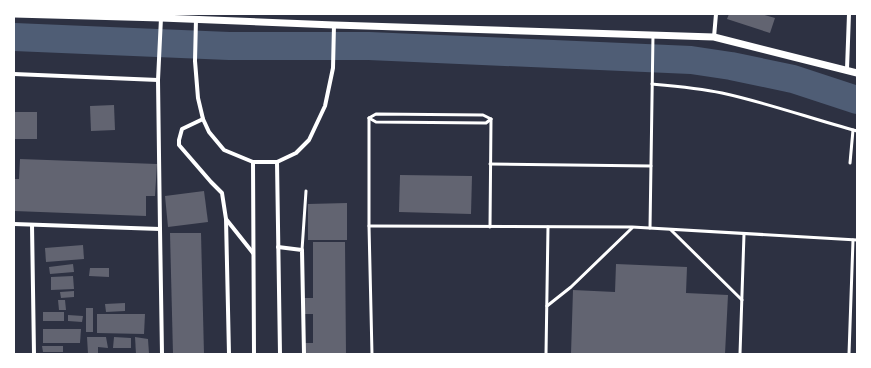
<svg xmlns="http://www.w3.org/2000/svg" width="871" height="368" font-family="Lato,sans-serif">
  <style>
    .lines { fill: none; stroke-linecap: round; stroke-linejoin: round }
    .river { stroke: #4f5d75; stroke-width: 28 }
    .building { fill: #626471 }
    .service { stroke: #fff; stroke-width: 3 }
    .minor { stroke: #fff; stroke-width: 4 }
    .tertiary { stroke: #fff; stroke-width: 7 }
  </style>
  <rect width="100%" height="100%" fill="#2d3142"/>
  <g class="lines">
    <polyline class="river" points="14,37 229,46 369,46 691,60 731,66 793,79 857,100"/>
  </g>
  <g class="building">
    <polygon points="729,14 761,14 775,18 770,33 727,19"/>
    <polygon points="114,105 115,130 91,131 90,106"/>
    <rect x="14" y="112" width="23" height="27"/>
    <polygon points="20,159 157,164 155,196 146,196 146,216 14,211 14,179 19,179"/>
    <polygon points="400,175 472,176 471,214 399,212"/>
    <polygon points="204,191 208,222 168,227 165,196"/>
    <polygon points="347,203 347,240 308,240 308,204"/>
    <polygon points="170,233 201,233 204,354 173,354"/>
    <polygon points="313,242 345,242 346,354 304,354 304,343 313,343 313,314 304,314 304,298 313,298"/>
    <polygon points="83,245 84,259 46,262 45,248"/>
    <polygon points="73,264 74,272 50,274 49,267"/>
    <polygon points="616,264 687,267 686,293 728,295 725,354 571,354 573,290 615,292"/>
    <polygon points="90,268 109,268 109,277 89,276"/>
    <polygon points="73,276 74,289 51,290 51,277"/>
    <polygon points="74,291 74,297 61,298 60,292"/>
    <polygon points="58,300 65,300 66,310 59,310"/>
    <polygon points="125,303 125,311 106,312 105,304"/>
    <rect x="86" y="308" width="7" height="24"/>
    <rect x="43" y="312" width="21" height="9"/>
    <polygon points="97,314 145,314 144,334 97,333"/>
    <polygon points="68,315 83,316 82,322 68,321"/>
    <polygon points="43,329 81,329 80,343 43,343"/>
    <polygon points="87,337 106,337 108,348 98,347 98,354 88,354"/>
    <polygon points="114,337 131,338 131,348 113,348"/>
    <polygon points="135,337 148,339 149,354 136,354"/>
    <polygon points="42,346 63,346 63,352 43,352"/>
  </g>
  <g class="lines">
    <g class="service">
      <path d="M652,84C675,86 699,88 722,93C768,103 812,119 857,131"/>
      <polyline points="369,118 369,226 372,354"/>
      <polyline points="369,118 376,122 486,123 491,119"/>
      <polyline points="369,118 376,114 483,115 491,119"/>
      <polyline points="850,163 853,130"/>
      <polyline points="490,164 651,166"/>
      <polyline points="369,226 632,227 857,240"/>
      <polyline points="490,227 491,119"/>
      <polyline points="650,228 653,35"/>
      <polyline points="671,230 742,300"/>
      <polyline points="302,250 306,191"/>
      <polyline points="547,306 571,287 632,228"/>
      <polyline points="546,354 548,227"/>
      <polyline points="740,354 744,234"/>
      <polyline points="849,354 853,240"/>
    </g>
    <g class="minor">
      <polyline points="161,18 158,80 160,229 162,354"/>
      <polyline points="196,19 195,61 198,98 203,119 209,132 224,150 253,162 277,162 296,153 309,140 325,106 333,68 334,25"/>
      <polyline points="714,37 716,14"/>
      <polyline points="847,69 849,14"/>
      <polyline points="14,74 158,80"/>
      <polyline points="203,119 182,129 179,140 179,145 211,182 222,193 226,219 229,354"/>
      <polyline points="253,162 254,354"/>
      <polyline points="277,162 280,354"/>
      <polyline points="226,219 253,253"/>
      <polyline points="14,224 160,229"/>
      <polyline points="32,225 34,354"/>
      <polyline points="278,247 302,250 304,354"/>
    </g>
    <polyline class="tertiary" points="14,14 161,18 334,25 714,37 857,73"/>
  </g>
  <rect width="871" height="368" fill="none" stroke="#ffffff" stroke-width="30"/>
</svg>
